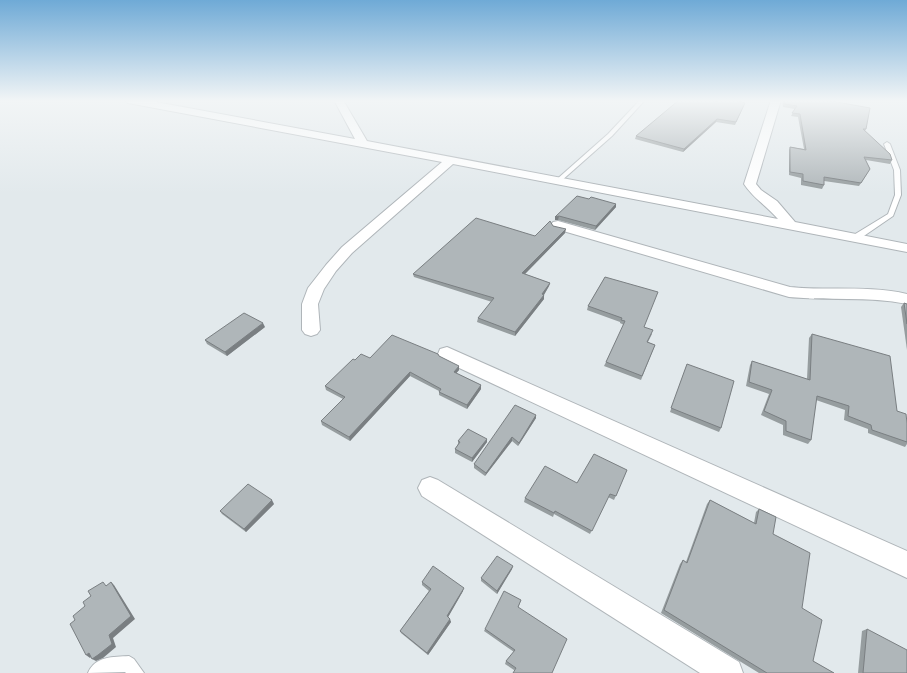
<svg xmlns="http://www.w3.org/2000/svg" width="907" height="673" font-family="Ubuntu,sans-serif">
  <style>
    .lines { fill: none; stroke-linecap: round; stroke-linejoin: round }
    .service-casing { stroke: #afb5b9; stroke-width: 2 }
    .minor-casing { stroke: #afb5b9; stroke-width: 2 }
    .service { fill: #fff; fill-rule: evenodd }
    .minor { fill: #fff; fill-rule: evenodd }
    .wall { fill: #969d9f }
    .shaded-wall { fill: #7a7f82 }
    .building { fill: #afb6b9; stroke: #7a7f82 }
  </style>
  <rect width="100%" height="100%" fill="#e2e9ec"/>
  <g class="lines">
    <defs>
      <g id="service">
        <polygon points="640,100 645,100 612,136 560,182 556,182 556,180 608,134"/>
        <polygon points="887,142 890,144 900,170 901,195 893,216 858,240 852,240 852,236 888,214 895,195 894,170 884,144"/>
        <path d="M129,656L134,659L144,673H126L125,672L88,673C95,656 113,657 129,656Z"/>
      </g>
      <g id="minor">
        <path d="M124,100H145L355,139L334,100H343L367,141L778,219C766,205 754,199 744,184L771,100H781L756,184L761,190L777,201L795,222L907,244V252L453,164L352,253L336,271L324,289L318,304L320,330L317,334L311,336L305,334L302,330V304L308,288L326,265L342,247L442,162L128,103Z"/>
        <path d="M558,221L790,287C829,291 868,285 907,294V304C868,296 828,301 789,297L553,228L551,225L553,222Z"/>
        <polygon points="447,347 907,551 907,578 440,359 438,354 440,349"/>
        <polygon points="430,477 438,480 739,662 743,673 700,673 422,496 418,488 422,480"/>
      </g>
    </defs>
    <use href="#service" class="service-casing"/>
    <use href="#minor" class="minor-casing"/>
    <use href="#service" class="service"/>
    <use href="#minor" class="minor"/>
  </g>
  <g class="wall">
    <polygon points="782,100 826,100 866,129 865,131 892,160 890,164 866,160 870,169 859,186 824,181 824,185 822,189 801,185 801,178 789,175 789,150 790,147 804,149 798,117 791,116 795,109 783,107"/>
    <polygon points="718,102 745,103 735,125 716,122 683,152 635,139 636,136"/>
    <polygon points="589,199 616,204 616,207 595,230 558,220 555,220 555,217"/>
    <polygon points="553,226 565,233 525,274 550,283 549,286 544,295 544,299 515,336 477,322 478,318 492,302 414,277 413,274 535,236"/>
    <polygon points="605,277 644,327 652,334 648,342 655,345 641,380 604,366 606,362 624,325 620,323 620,322 587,310 588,306"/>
    <polygon points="904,303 907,304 907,350 901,307"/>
    <polygon points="265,327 227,356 207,344 205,340"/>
    <polygon points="812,334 897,411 907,423 907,444 905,447 868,433 868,429 844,420 845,410 816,400 811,440 808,444 783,435 783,425 761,415 769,394 746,386 750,365 752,361 807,379 809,338"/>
    <polygon points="439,356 459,370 456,373 481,385 481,389 467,409 439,395 439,391 410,376 350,441 322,425 321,421 343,399 326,390 325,386 355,360"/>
    <polygon points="687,364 721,428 719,432 670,412"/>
    <polygon points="536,415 536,418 518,446 512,441 485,476 474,468 474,464"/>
    <polygon points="487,439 487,442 472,462 455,453 455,449 458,444 458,441"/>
    <polygon points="627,470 614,500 608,497 590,534 554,514 553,517 524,502 525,498 577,483"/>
    <polygon points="710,500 754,523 756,512 759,509 773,534 802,608 813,661 834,673 759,673 661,613 680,564 683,560 686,562 707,504"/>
    <polygon points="274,504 246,532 222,514 220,511"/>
    <polygon points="513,566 512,569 497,594 481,581 481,578"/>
    <polygon points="422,582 463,591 448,617 451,622 428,655 401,633 400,631 429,591 422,585"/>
    <polygon points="521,600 518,608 567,639 514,670 505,664 506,661 514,652 484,631 485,629"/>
    <polygon points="867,629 907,673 858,673 862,631"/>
  </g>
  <g class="shaded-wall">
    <polygon points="717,119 716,122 683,152 684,149"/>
    <polygon points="616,204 616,207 595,230 596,226"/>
    <polygon points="559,216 558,220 555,220 555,217"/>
    <polygon points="566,229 565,233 522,277 522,273"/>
    <polygon points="550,283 549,286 542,298 542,294"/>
    <polygon points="544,295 544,299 515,336 515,332"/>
    <polygon points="263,323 265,327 227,356 225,352"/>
    <polygon points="459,366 459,370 454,376 454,372"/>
    <polygon points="410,372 410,376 350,441 349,437"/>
    <polygon points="481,385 481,389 467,409 467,405"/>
    <polygon points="536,415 536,418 518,446 519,443"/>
    <polygon points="512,437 512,441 485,476 486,473"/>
    <polygon points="487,439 487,442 472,462 472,458"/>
    <polygon points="272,500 274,504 246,532 244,529"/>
    <polygon points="513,566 512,569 497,594 497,591"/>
    <polygon points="111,582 114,585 135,619 113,638 116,647 103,658 96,661 92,659"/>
    <polygon points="464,588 463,591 447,619 447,616"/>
    <polygon points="450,619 451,622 428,655 427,653"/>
    <polygon points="89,653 93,655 90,658 86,655"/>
  </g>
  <g class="building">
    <polygon points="679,100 712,100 718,102 719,100 734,100 745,103 736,122 717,119 684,149 636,136"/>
    <polygon points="784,100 826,100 870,108 866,129 863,129 890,154 892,160 864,157 870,169 861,183 824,177 824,185 803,181 803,174 790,172 790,147 806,150 800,114 792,113 797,106 785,104"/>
    <polygon points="577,196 589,199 591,197 616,204 596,226 559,216 555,217"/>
    <polygon points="476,218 535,236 550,221 553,226 566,229 522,273 550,283 542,294 544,295 515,332 478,318 494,298 413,274"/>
    <polygon points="605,277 658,292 644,327 653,330 647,342 655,345 642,376 606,362 625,321 621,320 622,318 588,306"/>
    <polygon points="904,303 907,304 907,324"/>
    <polygon points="244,313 263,323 225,352 205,340"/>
    <polygon points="812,334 890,356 897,411 906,414 907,423 907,442 872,430 871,425 848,416 849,406 817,396 811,440 786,431 786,421 764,411 772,390 749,382 752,361 810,380"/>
    <polygon points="392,335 438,354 439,356 459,366 454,372 481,385 467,405 439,392 441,389 410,372 349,437 321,421 345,397 325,386 353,359 355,360 361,354 370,358"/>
    <polygon points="687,364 734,381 721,428 671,408"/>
    <polygon points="515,405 536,415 519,443 512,437 486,473 474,464"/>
    <polygon points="468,429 487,439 472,458 455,449 460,442 458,441"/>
    <polygon points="594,454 627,470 616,496 610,494 592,531 555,511 554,513 525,498 545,466 577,483"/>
    <polygon points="248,484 272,500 244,529 220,511"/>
    <polygon points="710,500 756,524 759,509 776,517 773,534 810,553 802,608 822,620 813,661 834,673 767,673 664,610 683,560 687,563"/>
    <polygon points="497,556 513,566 497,591 481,578"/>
    <polygon points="433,566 464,588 447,616 450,619 427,653 400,631 431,589 422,582"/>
    <polygon points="103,582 106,586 111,582 131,616 109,635 112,644 98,655 92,659 89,653 86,655 70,624 75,620 73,616 85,606 83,602 91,596 88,591"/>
    <polygon points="504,591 521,600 518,607 567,639 552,673 513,673 516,668 506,661 515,650 485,629"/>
    <polygon points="867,629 907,650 907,673 863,673"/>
  </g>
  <linearGradient id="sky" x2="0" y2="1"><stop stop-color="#6faad6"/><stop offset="0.52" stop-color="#f2f5f6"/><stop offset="1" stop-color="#f2f5f6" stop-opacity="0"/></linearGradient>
  <rect width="907" height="194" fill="url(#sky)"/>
</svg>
